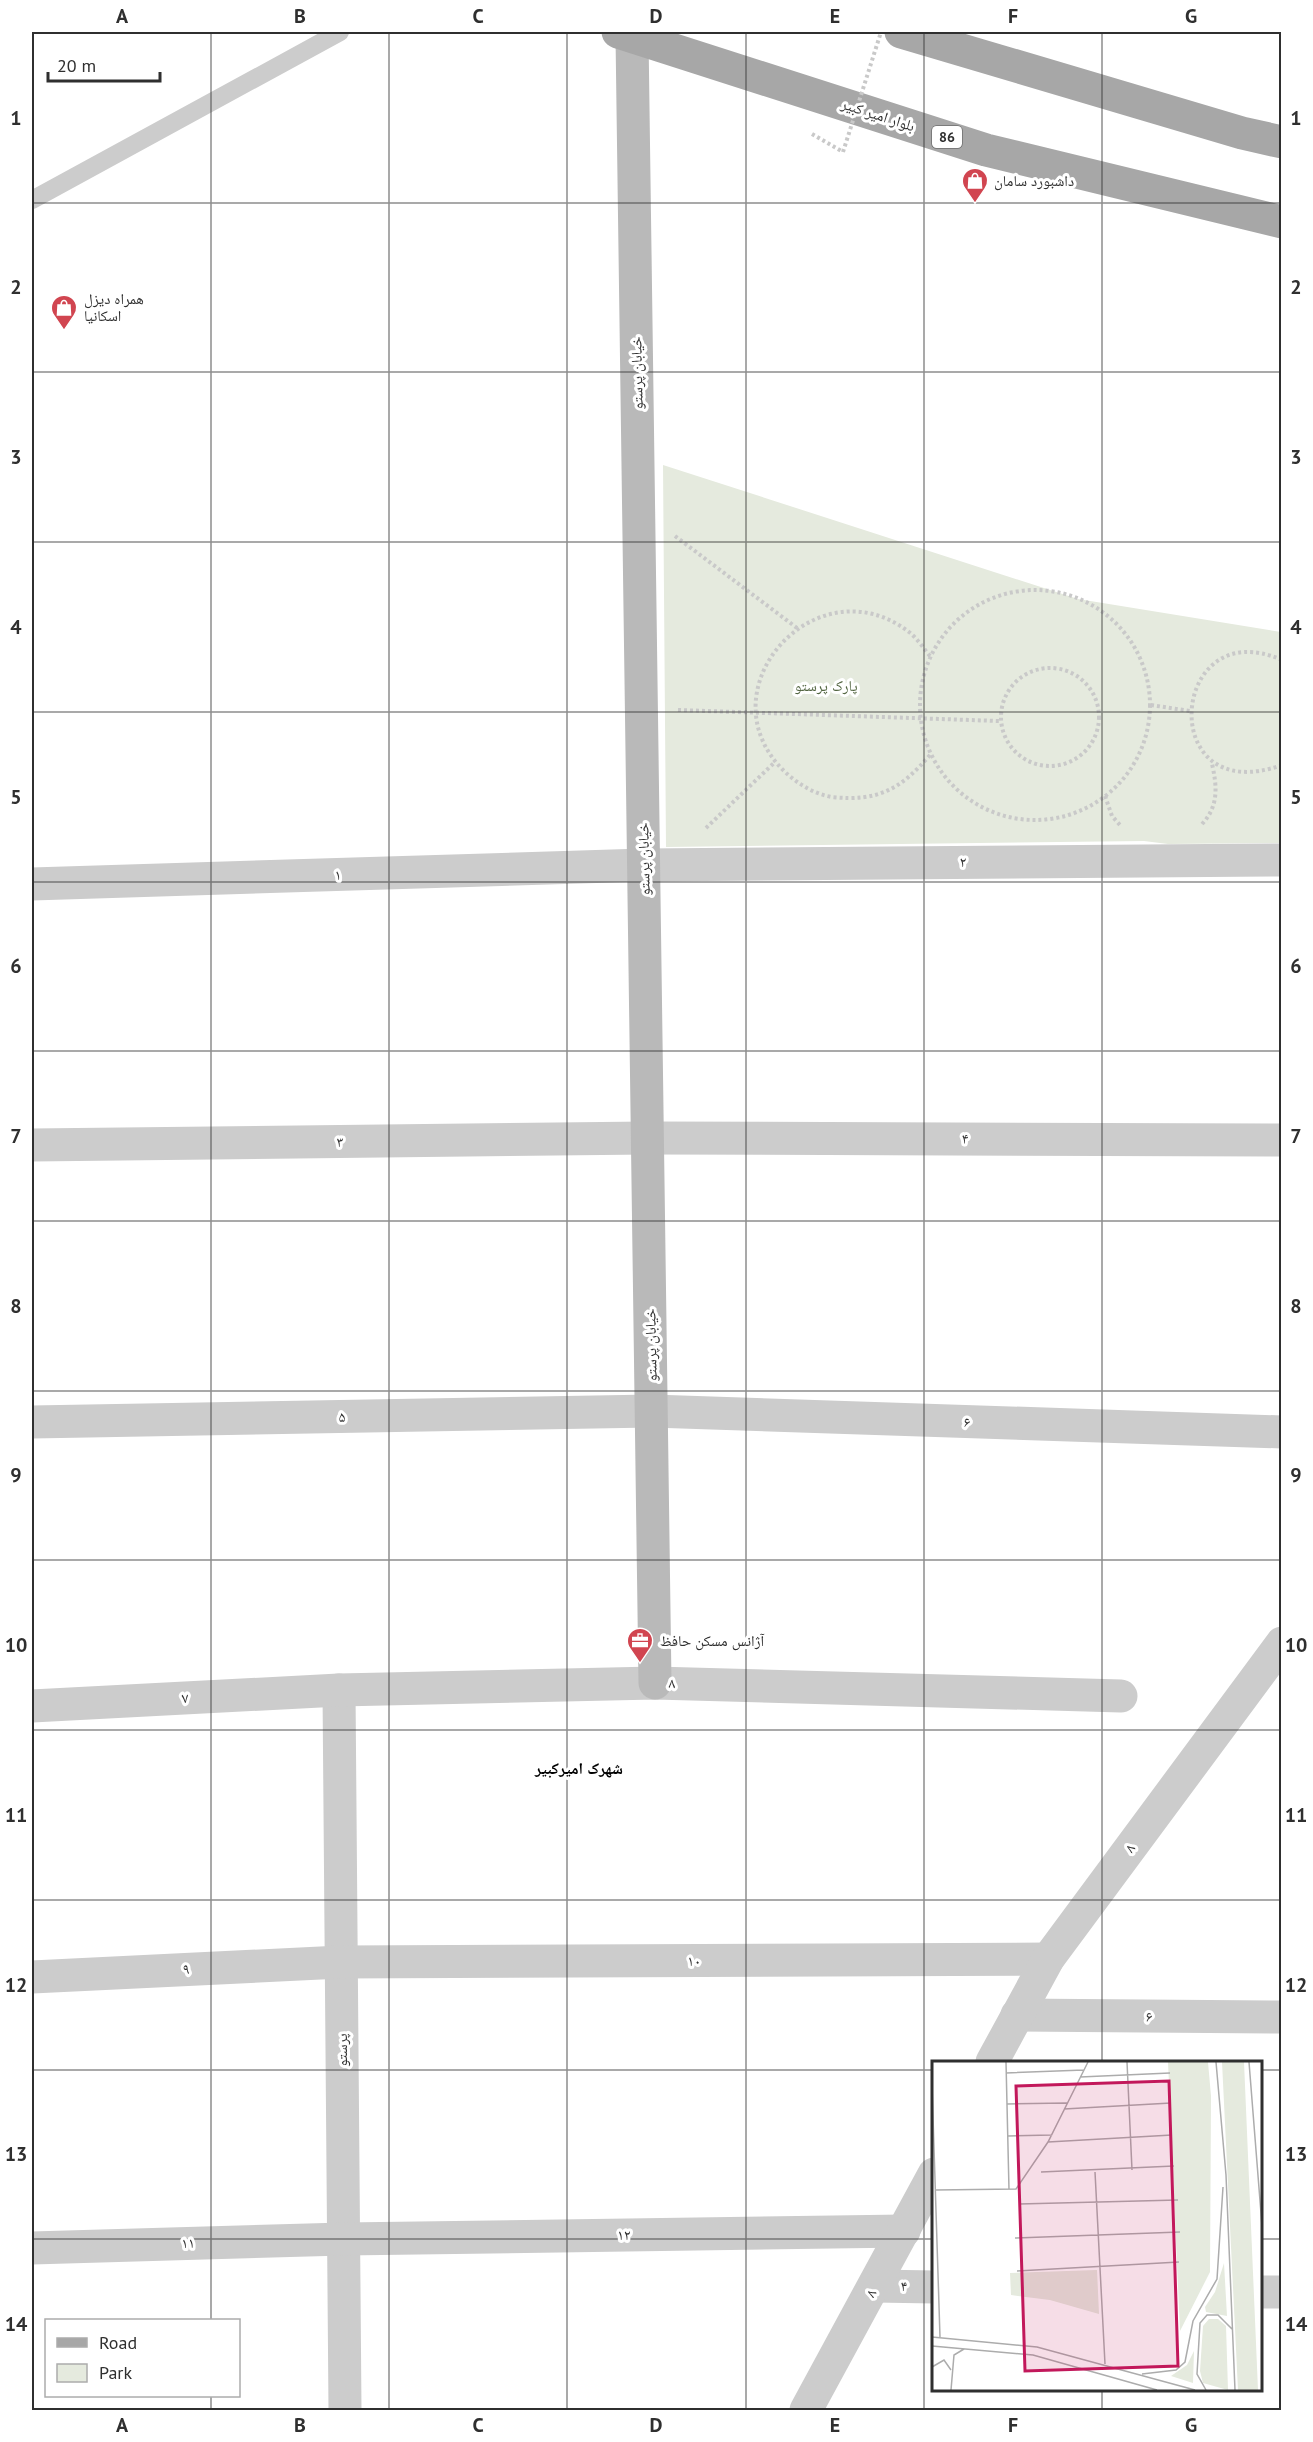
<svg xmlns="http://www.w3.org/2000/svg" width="1313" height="2442" font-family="'PT Sans','Noto Naskh Arabic',sans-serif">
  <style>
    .green { fill: #e5eade }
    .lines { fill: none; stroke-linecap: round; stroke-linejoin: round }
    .path { stroke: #c9c9c9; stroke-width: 4; stroke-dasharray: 3 3; stroke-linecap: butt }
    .lane { stroke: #ccc; stroke-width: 18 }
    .street { stroke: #ccc; stroke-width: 33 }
    .secondary { stroke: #b9b9b9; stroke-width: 33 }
    .primary { stroke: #a7a7a7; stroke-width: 33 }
    .path-bridge { stroke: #c9c9c9; stroke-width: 4; stroke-dasharray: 3 3; stroke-linecap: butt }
    .grid { fill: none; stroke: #2f2f2f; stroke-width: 1.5; stroke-opacity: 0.55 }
    .labels { text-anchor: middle; stroke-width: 6; stroke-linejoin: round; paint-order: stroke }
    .shield { fill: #fff; stroke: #6d6d6d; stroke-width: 1.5 }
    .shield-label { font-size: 14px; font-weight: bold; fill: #2f2f2f }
    .street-label { font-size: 15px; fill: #2f2f2f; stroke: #fff }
    .poi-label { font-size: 15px; fill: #2f2f2f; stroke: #fff; text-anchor: start }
    .park-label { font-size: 15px; fill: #526541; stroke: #fff }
    .neighbourhood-label { font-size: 16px; font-weight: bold; fill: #000; stroke: #fff }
    .inset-road { fill: none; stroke: #acacac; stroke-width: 1.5 }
    .view { fill: #c2185b; fill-opacity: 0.15; stroke: #c2185b; stroke-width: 3 }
    .inset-edge { fill: none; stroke: #2f2f2f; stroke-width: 3 }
    .neatline { fill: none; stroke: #2f2f2f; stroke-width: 2 }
    .grid-label { font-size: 20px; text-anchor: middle; font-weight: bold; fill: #2f2f2f }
  </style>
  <rect width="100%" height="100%" fill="#fff"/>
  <polygon class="green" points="663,465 1078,599 1281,632 1281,843 1168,844 1144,841 666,847"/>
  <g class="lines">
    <g class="path">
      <polyline points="812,134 843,152"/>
      <polyline points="675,536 797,628"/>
      <circle cx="1035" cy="705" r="115"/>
      <path d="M1282,660C1169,610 1154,811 1282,765"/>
      <circle cx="1050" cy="717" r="49"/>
      <polyline points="1151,705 1190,711"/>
      <polyline points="678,710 999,721"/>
      <path d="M930,755C901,789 878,802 832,797C814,794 798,784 785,772C700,690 817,561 909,632C917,638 924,649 930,656"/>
      <polyline points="1105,796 1112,816 1120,825"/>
      <path d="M1202,824C1219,806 1217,786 1212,764"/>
      <polyline points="706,828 775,762"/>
    </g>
    <polyline class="lane" points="32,200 340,32"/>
    <g class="street">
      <polyline points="32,884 644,865 1282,860"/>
      <polyline points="32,1145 648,1138 1282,1140"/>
      <polyline points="32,1422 652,1411 1282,1432"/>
      <polyline points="339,1690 345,2410"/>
      <polyline points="32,1706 339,1690 655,1683 1121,1696"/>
      <polyline points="32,1977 341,1962 1048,1959"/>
      <polyline points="1017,2015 1282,2017"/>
      <polyline points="992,2062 1048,1959 1282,1643"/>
      <polyline points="32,2248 344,2239 904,2231"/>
      <polyline points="875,2286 934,2287"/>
      <polyline points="1260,2292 1282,2292"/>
      <polyline points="806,2410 934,2174"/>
    </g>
    <polyline class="secondary" points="632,36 655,1683"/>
    <g class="primary">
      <polyline points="618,32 986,150 1282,222"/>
      <polyline points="901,32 1242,133 1282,142"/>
    </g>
    <polyline class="path-bridge" points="843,152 881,32"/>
  </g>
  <path class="grid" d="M211,32V2320M389,32V2410M567,32V2410M746,32V2410M924,32V2410M1102,32V2062M32,203H1282M32,372H1282M32,542H1282M32,712H1282M32,882H1282M32,1051H1282M32,1221H1282M32,1391H1282M32,1560H1282M32,1730H1282M32,1900H1282M32,2070H934M1260,2070H1282M32,2239H934M1260,2239H1282M1102,2390V2410M211,2396V2410"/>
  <defs>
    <symbol id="shop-pin" viewBox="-11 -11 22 30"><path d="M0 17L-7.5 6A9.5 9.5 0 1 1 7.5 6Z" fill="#d14550" stroke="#fff"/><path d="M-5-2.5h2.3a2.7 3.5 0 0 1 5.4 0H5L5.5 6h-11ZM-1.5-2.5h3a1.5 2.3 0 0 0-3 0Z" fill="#fff"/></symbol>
    <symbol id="office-pin" viewBox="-11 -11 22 30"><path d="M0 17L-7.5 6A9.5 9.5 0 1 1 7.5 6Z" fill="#d14550" stroke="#fff"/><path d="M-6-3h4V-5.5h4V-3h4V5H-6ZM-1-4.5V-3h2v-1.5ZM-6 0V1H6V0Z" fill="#fff"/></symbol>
  </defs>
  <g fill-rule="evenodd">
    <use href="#shop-pin" x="960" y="166" width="30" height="40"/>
    <use href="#shop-pin" x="49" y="293" width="30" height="40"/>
    <use href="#office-pin" x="625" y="1626" width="30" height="40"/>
  </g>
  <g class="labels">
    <rect class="shield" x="932" y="126" width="30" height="22" rx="4.5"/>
    <g class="shield-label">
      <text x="947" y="142">86</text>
    </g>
    <g class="street-label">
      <text transform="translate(878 115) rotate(18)" y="5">بلوار امیر کبیر</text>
      <text transform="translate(637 373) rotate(-91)" y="5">خیابان پرستو</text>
      <text transform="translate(644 859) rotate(-91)" y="5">خیابان پرستو</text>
      <text transform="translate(963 862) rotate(-1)" y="5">۲</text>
      <text transform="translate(338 875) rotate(-2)" y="5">۱</text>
      <text x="965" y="1144">۴</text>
      <text transform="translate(340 1142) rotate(-1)" y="5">۳</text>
      <text transform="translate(651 1345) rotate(-91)" y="5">خیابان پرستو</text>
      <text transform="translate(342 1417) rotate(-1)" y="5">۵</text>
      <text transform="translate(967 1422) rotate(2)" y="5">۶</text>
      <text transform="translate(672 1683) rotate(2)" y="5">۸</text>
      <text transform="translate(185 1698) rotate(-3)" y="5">۷</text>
      <text transform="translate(1130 1848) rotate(-54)" y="5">۸</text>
      <text x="694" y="1966">۱۰</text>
      <text transform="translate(186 1969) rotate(-3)" y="5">۹</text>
      <text x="1149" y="2021">۶</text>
      <text transform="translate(342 2050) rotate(-90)" y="5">پرستو</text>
      <text transform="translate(624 2235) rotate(-1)" y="5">۱۲</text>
      <text transform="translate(188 2243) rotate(-2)" y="5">۱۱</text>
      <text transform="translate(904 2286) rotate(1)" y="5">۴</text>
      <text transform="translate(871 2293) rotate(-61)" y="5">۸</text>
    </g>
    <g class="poi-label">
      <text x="994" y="186">داشبورد سامان</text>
      <text x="84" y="304">همراه دیزل<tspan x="84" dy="17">اسکانیا</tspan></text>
      <text x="660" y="1646">آژانس مسکن حافظ</text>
    </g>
    <g class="park-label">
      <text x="826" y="691">پارک پرستو</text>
    </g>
    <g class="neighbourhood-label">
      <text x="579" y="1774">شهرک امیرکبیر</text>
    </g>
  </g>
  <g transform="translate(932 2061)">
    <rect width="330" height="330" fill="#fff"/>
    <path d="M292,202L295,255L274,251L273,246L283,231ZM277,258H286L294,265L296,329L271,322L268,310L271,265ZM262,290L261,322L239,315L255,304Z" fill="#e5eade"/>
    <path d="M236,1H276L279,35L278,211L248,270ZM290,1H312L326,329H306Z" fill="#e5eade"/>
    <path d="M165,209L167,253L118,239L79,234L78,212Z" fill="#e5eade"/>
    <path class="inset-road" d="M74,1L77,129M195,1L200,109M284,1L294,114L303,329M317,1L330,165M74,12L152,9M148,16L238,12M0,24L8,276M75,43L135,42M132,48L239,42M76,75L120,74M116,81L240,74M109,111L242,105M163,111L173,303M3,129L84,128L116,81L156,1M87,143L246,139M83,177L248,171M85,210L247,201M0,276L105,286L263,329M0,285L101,294L225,329M0,306L12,299L19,309M210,313L244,309L253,301L261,260L285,218L291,126M19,329L22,294L32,288M274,329L265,313L268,262L275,254H286L300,268"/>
    <path class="view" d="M237,20L246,305L93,310L84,25Z"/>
    <rect width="330" height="330" class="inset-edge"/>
  </g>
  <rect width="1313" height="2442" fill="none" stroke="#ffffff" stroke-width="66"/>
  <rect x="45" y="2319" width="195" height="78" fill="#ffffff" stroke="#acacac" stroke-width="1.5"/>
  <rect x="57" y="2338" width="30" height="9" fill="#a7a7a7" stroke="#acacac" stroke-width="1.5"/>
  <text x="99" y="2349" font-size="18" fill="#2f2f2f">Road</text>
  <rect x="57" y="2364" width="30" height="18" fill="#e5eade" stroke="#acacac" stroke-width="1.5"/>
  <text x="99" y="2379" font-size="18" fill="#2f2f2f">Park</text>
  <path d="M48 72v9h112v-9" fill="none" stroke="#2f2f2f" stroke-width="3"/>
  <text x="57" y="72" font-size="18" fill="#2f2f2f" stroke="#ffffff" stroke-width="4.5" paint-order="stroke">20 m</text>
  <rect x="33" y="33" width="1247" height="2376" class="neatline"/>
  <g class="grid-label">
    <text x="122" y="23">A</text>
    <text x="300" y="23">B</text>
    <text x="478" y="23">C</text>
    <text x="656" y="23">D</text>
    <text x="835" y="23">E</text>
    <text x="1013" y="23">F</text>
    <text x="1191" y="23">G</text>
    <text x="16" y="125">1</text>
    <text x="1296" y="125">1</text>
    <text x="16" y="294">2</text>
    <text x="1296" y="294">2</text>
    <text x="16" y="464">3</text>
    <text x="1296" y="464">3</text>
    <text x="16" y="634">4</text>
    <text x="1296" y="634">4</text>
    <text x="16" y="804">5</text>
    <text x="1296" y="804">5</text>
    <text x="16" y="973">6</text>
    <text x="1296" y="973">6</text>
    <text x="16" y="1143">7</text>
    <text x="1296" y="1143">7</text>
    <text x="16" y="1313">8</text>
    <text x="1296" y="1313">8</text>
    <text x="16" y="1482">9</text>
    <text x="1296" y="1482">9</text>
    <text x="16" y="1652">10</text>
    <text x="1296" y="1652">10</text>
    <text x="16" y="1822">11</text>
    <text x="1296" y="1822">11</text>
    <text x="16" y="1992">12</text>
    <text x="1296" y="1992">12</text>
    <text x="16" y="2161">13</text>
    <text x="1296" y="2161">13</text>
    <text x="16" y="2331">14</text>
    <text x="1296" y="2331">14</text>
    <text x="122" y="2432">A</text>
    <text x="300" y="2432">B</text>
    <text x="478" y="2432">C</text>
    <text x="656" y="2432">D</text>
    <text x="835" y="2432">E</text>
    <text x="1013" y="2432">F</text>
    <text x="1191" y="2432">G</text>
  </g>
</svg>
